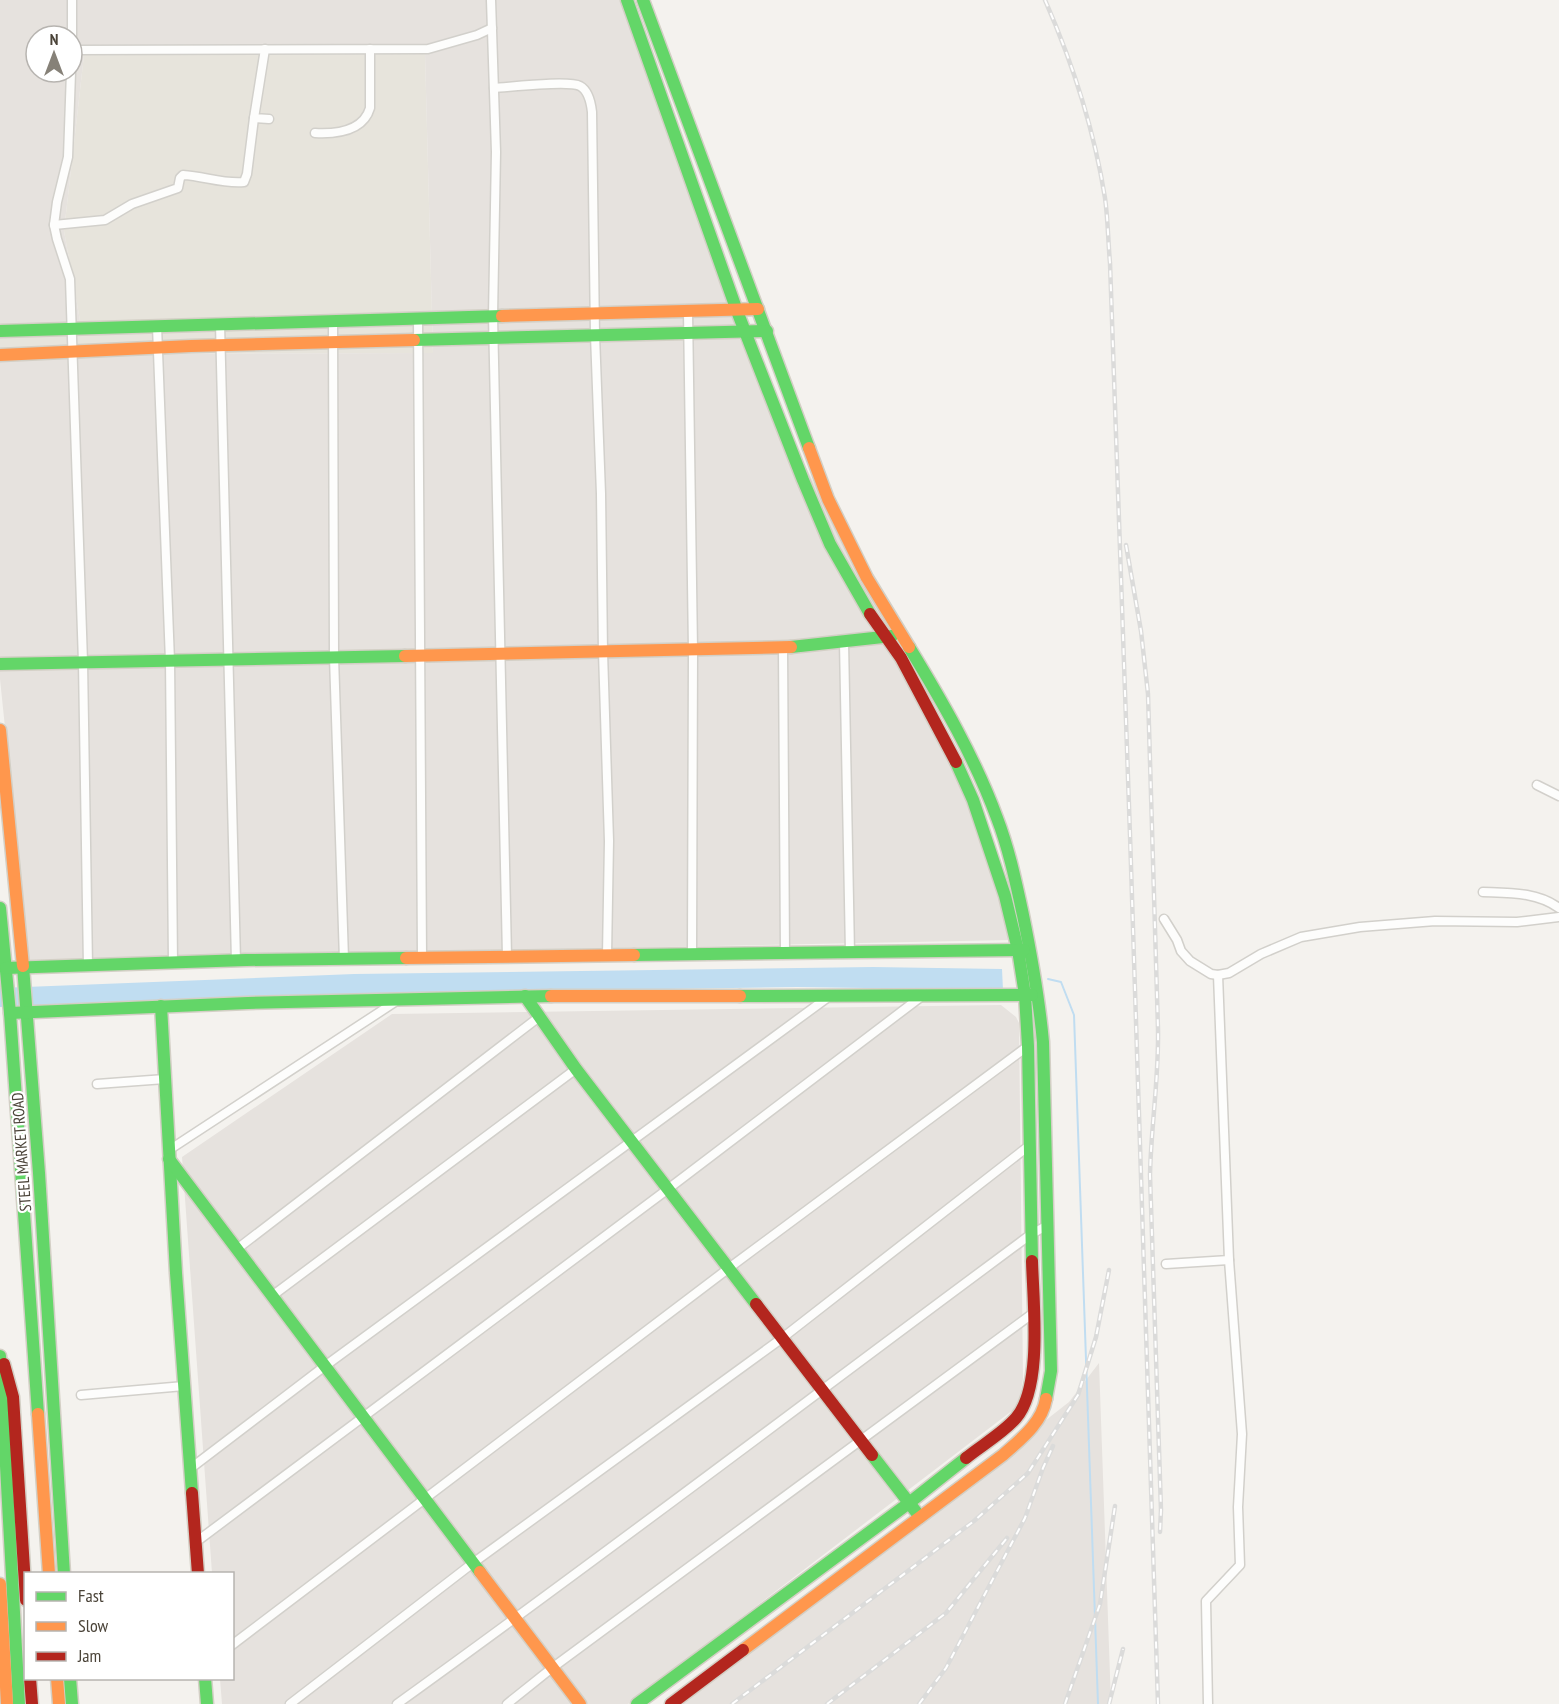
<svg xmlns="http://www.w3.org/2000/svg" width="1559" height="1704" font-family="'PT Sans Narrow',sans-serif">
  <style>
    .residential { fill: #e7e4dc }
    .industrial { fill: #e6e2de; fill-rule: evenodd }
    .water { fill: #c0ddf1 }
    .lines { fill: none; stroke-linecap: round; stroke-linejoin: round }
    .stream { stroke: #c0ddf1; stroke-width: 2 }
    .street-casing { stroke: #d2d0cb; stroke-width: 11 }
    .fast-casing { stroke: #d3cfc5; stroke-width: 15 }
    .slow-casing { stroke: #d3cfc5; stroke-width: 15 }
    .jam-casing { stroke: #d3cfc5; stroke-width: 15 }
    .street { stroke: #fdfdfc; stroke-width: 8 }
    .fast { stroke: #63d668; stroke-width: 12 }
    .slow { stroke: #ff974d; stroke-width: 12 }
    .jam { stroke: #b3261e; stroke-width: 12 }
    .rail-casing { stroke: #dbdbda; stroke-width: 4.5 }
    .rail { stroke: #fff; stroke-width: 2; stroke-dasharray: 7; stroke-linecap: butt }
    .labels { text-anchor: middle; stroke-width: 4.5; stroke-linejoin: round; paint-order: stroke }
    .street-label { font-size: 16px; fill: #4b4439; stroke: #fff }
  </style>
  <rect width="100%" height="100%" fill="#f4f2ee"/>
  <polygon class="residential" points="425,54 433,353 0,354 0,332 82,332 64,231 84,55"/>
  <g class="industrial">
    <path d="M0,0H624L740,340L934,715L988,848L1010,940L29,960L0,679V354L433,353L425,54L84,55L64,231L82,332H0ZM36,36H72V72H36Z"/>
    <polygon points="1001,1005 1016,1017 1019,1023 1023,1379 1020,1397 1013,1410 628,1704 222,1704 220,1679 232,1678 232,1574 212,1573 182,1157 392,1014"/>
    <polygon points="1099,1363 1111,1704 672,1704 1032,1431 1069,1402"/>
  </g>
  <polygon class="water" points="873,967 1002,969 1003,990 797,987 357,994 0,1007 0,988 354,974"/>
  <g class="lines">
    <polyline class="stream" points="1048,979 1061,982 1074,1015 1098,1704"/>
    <defs>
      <g id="street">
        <polyline points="72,0 72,36"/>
        <polyline points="491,0 496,152 493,316 507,956"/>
        <polyline points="265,49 254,118 269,119"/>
        <polyline points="72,50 428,49 477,35 492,28"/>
        <polyline points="71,72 68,157 57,202 54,225 57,239 70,279 83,662 88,966"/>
        <path d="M494,88C511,87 568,80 580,86C589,91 591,103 592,112L595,335L601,494L603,652L609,841L607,955"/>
        <path d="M315,133C335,134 363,132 370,108V49"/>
        <path d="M54,225L105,220L132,204L178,188L180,178L183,175C204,176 222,184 244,182L247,174L254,118"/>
        <polyline points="688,312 693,650 692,954"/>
        <polyline points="418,318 422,958"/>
        <polyline points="333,321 334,657 344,959"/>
        <polyline points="220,324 236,961"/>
        <polyline points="157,326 170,661 173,963"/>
        <polyline points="844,642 850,953"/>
        <polyline points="783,648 785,954"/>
        <polyline points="1537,785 1559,796"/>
        <path d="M1483,892C1510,893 1537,892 1559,908"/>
        <polyline points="1164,919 1177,940 1181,951 1190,961 1211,974 1218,975 1229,973 1261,954 1301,937 1360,927 1435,921 1517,922 1559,917"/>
        <polyline points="97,1084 165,1079"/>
        <polyline points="169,1150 398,1000"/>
        <polyline points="237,1249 539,1017"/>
        <polyline points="1166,1264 1229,1260 1218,975"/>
        <polyline points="272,1296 576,1069"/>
        <polyline points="81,1395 184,1386"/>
        <polyline points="191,1468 325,1366 831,995"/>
        <polyline points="196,1542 668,1189 922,996"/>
        <polyline points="232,1645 729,1268 1028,1046"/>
        <polyline points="290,1704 473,1563 781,1339 1030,1145"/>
        <path d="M397,1704C610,1551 819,1391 1030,1235L1046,1226"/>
        <polyline points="507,1704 552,1668 1032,1314"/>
        <polyline points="1208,1704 1206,1601 1240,1565 1238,1507 1242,1434 1229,1260"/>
      </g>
      <g id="fast">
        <polyline points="627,0 737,311 803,480 830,544 870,614"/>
        <polyline points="643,0 809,448"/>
        <polyline points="0,331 502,316"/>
        <polyline points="414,340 767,331"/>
        <polyline points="791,647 892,636"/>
        <path d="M909,647C942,701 975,758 997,818C1009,849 1016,883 1023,915C1032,959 1039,998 1043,1042L1051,1371L1046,1399"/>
        <polyline points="0,664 405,656"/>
        <polyline points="956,762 973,800 1005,896 1018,950 1025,995 1028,1046 1032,1261"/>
        <polyline points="0,908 10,1013 38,1414"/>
        <polyline points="634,955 1024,950"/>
        <polyline points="23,966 39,1173 64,1574"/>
        <polyline points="6,968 246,960 406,958"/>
        <polyline points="525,996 576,1069 756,1304"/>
        <polyline points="740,996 1032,995"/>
        <polyline points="161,1006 176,1273 192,1493"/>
        <polyline points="10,1013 248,1003 551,996"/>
        <polyline points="169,1159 480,1572"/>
        <polyline points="0,1356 19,1704"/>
        <polyline points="872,1455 920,1517"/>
        <polyline points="70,1678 72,1704"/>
        <polyline points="205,1678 207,1704"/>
        <polyline points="637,1704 909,1503 966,1458"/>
      </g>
      <g id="slow">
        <polyline points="502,316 758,309"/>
        <polyline points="0,355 191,346 414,340"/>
        <polyline points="809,448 828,499 867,578 909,647"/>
        <polyline points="405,656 791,647"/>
        <polyline points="0,730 23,966"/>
        <polyline points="406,958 634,955"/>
        <polyline points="551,996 740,996"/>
        <polyline points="38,1414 49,1574"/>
        <polyline points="480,1572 580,1704"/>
        <polyline points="0,1584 7,1704"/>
        <path d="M743,1650L1003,1455C1021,1439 1042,1423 1046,1399"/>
        <polyline points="57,1678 59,1704"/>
      </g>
      <g id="jam">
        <polyline points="870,614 901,658 956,762"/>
        <polyline points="756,1304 872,1455"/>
        <polyline points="4,1364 13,1397 26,1600"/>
        <path d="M966,1458C982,1445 1003,1433 1016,1418C1043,1387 1033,1301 1032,1261"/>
        <polyline points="192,1493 198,1574"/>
        <polyline points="30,1678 32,1704"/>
        <polyline points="671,1704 743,1650"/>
      </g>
    </defs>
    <use href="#street" class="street-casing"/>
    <use href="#fast" class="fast-casing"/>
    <use href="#slow" class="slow-casing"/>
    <use href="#jam" class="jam-casing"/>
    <use href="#street" class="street"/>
    <use href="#fast" class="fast"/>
    <use href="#slow" class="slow"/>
    <use href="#jam" class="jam"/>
    <defs>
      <g id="rail">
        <path d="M1045,0C1073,64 1094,129 1105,198C1108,219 1108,241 1110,263L1130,835L1158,1704"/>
        <path d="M1126,545L1141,631L1148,694L1158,1029C1159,1078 1151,1126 1150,1175L1161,1510L1160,1532"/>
        <polyline points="732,1704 974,1521 1028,1473 1078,1395 1096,1337 1109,1270"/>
        <polyline points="827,1704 946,1613 1007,1538"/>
        <polyline points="919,1704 946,1668 1025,1518 1043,1468 1053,1446"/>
        <polyline points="1065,1704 1100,1604 1115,1506"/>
        <polyline points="1109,1704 1123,1649"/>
      </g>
    </defs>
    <use href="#rail" class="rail-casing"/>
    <use href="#rail" class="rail"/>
  </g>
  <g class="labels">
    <g class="street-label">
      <text transform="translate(21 1152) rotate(-94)" y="6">STEEL MARKET ROAD</text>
    </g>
  </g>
  <rect x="24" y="1572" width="210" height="108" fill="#ffffff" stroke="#b7b4b0" stroke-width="1.5"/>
  <rect x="36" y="1592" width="30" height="9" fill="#63d668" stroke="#b7b4b0" stroke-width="1.5"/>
  <text x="78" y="1602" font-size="18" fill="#4b4439">Fast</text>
  <rect x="36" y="1622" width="30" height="9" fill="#ff974d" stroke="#b7b4b0" stroke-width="1.5"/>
  <text x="78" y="1632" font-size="18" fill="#4b4439">Slow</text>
  <rect x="36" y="1652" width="30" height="9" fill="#b3261e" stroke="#b7b4b0" stroke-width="1.5"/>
  <text x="78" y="1662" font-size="18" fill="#4b4439">Jam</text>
  <g transform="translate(54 54)"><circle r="28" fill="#ffffff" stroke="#b7b4b0" stroke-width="1.5"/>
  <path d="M0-4.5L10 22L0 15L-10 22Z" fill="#868178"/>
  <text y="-9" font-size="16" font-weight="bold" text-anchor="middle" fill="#4b4439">N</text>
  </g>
</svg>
